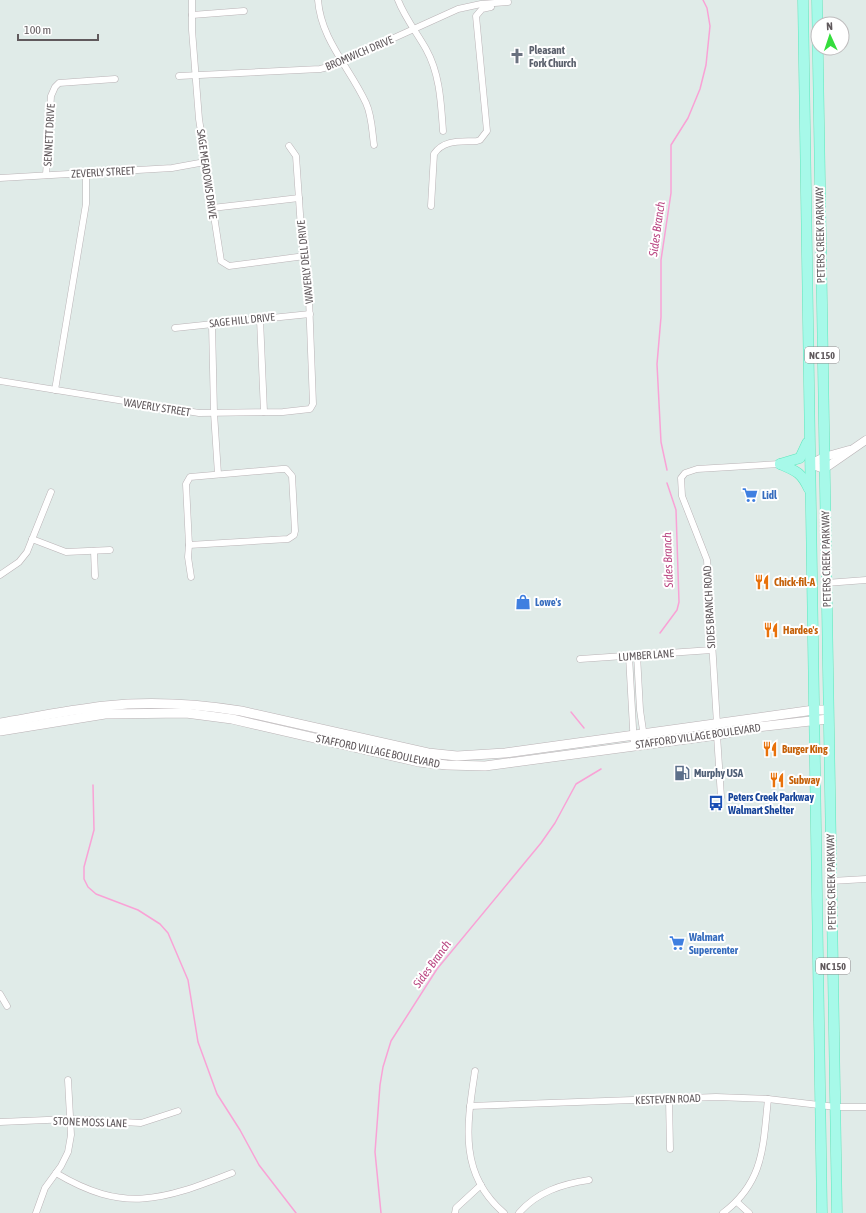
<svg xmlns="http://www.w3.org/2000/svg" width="866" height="1213" font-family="'Asap Condensed',sans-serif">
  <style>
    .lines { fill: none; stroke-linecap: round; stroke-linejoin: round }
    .stream { stroke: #f9a2d6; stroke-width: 1.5 }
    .minor-casing { stroke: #bab3b6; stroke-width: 7 }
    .tertiary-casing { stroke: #bab3b6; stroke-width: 9 }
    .secondary-casing { stroke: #bab2b5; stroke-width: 10 }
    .primary-casing { stroke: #5de7bc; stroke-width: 11 }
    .minor { stroke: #fff; stroke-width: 6 }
    .tertiary { stroke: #fff; stroke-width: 8 }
    .secondary { stroke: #fff; stroke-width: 9 }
    .primary { stroke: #a7f9e9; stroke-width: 10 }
    .labels { text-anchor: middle; stroke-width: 4; stroke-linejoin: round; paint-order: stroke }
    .shield { fill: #fff; stroke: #908b8d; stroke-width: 1 }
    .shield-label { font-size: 10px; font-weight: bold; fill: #60595c }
    .worship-label { font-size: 11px; font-weight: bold; fill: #5b616d; stroke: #fff; text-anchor: start }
    .street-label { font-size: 11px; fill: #60595c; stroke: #fff }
    .shop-label { font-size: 11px; font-weight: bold; fill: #366cbe; stroke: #fff; text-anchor: start }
    .food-label { font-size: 11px; font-weight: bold; fill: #c56008; stroke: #fff; text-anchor: start }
    .service-label { font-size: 11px; font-weight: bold; fill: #4e5e75; stroke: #fff; text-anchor: start }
    .transit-label { font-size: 11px; font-weight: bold; fill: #164399; stroke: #fff; text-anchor: start }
    .water-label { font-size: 12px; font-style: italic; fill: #ba4883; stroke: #fff }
  </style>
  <rect width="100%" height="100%" fill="#e0ebe8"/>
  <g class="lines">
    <g class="stream">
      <polyline points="667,470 661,442 657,364 661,317 661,260 671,193 671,145 688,118 700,89 706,65 710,26 707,8 703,0"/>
      <polyline points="660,633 677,610 679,602 676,510 667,483"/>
      <polyline points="571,712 584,728"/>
      <polyline points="93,785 94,830 84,867 84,879 88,887 96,894 138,910 160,924 168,933 188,980 198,1042 217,1094 240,1130 259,1165 296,1213"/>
      <polyline points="381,1213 375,1152 380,1085 383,1067 391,1041 437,969 541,843 555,823 576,784 601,769"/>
    </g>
    <defs>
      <g id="minor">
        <polyline points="192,0 192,30 199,119 221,261 229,266 305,256"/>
        <path d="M318,0C321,40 350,68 366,103C372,116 372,131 374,145"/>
        <path d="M398,0C405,18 417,33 426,49C440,74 441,103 443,131"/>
        <polyline points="192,15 244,11"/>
        <polyline points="179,76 320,69 332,66 458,9 481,4 508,2"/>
        <polyline points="46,175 51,96 55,87 59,83 115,79"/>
        <polyline points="0,178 172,168 205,162"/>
        <path d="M431,206L434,154C444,139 461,142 477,141L480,140L487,131L476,16L482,9L491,7"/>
        <polyline points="212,208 299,198"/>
        <polyline points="260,319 264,412"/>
        <polyline points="212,324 214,413 218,474"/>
        <polyline points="175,328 310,314"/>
        <polyline points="0,381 199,413 283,412 310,409 313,404 308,272 302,243 296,156 289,146"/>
        <polyline points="55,390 86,204 86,173"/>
        <polygon points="282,469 286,469 292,476 295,531 294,535 288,539 189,545 186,484 190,477"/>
        <polyline points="32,539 66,552 110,550"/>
        <polyline points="189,545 188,557 191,577"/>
        <polyline points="94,551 95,576"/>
        <polyline points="0,575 19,562 27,552 51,492"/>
        <polyline points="826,583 866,580"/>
        <polyline points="637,655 640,710 645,744"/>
        <polyline points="629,656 634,746"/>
        <polyline points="580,659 712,650"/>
        <polyline points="717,724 707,560 682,496 681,478 685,473 697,469 780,464"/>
        <polyline points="717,735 721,797"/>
        <polyline points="831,881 866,879"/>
        <polyline points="0,994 7,1006"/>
        <path d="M475,1071C467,1124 458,1174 504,1213"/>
        <polyline points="669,1099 670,1149"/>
        <polyline points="470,1106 716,1097 768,1099 836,1107 866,1107"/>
        <polyline points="0,1122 70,1119 141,1123 178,1111"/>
        <path d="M56,1173C123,1213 161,1201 232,1173"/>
        <polyline points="737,1202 749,1213"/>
        <polyline points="36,1213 45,1188 61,1166 68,1152 71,1135 68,1080"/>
        <polyline points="455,1213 456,1208 481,1185"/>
        <path d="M519,1213C537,1192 562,1184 589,1180"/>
        <path d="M723,1213C764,1182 763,1147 768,1099"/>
      </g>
      <g id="tertiary">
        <polyline points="810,464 824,469 866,440"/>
        <polyline points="810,464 824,457 849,450"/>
      </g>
      <g id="secondary">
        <path d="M0,723C35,717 70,710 105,706C151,701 196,704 241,711L428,753L457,756L505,753L814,710H828"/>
        <polyline points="0,731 105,714 186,713 232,719 419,762 447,765 485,766 717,735 757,727 828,719"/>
      </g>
      <g id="primary">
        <polyline points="803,0 822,1213"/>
        <polyline points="817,0 837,1213"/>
        <path d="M780,464C796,471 801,472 809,489"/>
        <polyline points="780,464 800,458 807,443"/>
      </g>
    </defs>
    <use href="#minor" class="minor-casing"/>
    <use href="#tertiary" class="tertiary-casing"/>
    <use href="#secondary" class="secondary-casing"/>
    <use href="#primary" class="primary-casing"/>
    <use href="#minor" class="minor"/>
    <use href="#tertiary" class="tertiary"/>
    <use href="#secondary" class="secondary"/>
    <use href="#primary" class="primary"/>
  </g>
  <defs>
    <symbol id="church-bare" viewBox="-9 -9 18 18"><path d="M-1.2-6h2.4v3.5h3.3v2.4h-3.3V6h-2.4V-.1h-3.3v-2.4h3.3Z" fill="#6b7280" stroke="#fff" stroke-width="2.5" paint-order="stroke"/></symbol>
    <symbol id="supermarket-bare" viewBox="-9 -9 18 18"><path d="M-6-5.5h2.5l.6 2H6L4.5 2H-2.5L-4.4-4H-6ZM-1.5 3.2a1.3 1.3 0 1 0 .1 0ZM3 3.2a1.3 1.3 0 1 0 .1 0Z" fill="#3f7fe0" stroke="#fff" stroke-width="2.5" paint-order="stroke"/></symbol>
    <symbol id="restaurant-bare" viewBox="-9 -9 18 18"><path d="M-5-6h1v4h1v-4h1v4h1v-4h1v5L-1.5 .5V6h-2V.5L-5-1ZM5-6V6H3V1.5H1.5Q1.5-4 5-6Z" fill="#e8710a" stroke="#fff" stroke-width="2.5" paint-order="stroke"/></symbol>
    <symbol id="shop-bare" viewBox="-9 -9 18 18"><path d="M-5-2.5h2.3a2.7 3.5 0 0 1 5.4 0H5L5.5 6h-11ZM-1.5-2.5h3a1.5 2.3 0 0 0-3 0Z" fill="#3f7fe0" stroke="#fff" stroke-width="2.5" paint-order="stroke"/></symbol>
    <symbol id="fuel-bare" viewBox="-9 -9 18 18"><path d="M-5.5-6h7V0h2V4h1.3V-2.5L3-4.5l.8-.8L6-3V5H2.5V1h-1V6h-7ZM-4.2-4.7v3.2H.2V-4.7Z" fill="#5c6f8a" stroke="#fff" stroke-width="2.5" paint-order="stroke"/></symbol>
    <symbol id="bus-bare" viewBox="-9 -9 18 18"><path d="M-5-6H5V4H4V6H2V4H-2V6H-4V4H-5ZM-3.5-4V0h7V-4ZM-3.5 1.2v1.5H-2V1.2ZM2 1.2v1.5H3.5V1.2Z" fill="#1a4fb4" stroke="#fff" stroke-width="2.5" paint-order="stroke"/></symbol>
  </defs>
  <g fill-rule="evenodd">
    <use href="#church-bare" x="506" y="45" width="22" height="22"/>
    <use href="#supermarket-bare" x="739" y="484" width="22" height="22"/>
    <use href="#restaurant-bare" x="751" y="571" width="22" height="22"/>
    <use href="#shop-bare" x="512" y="591" width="22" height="22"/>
    <use href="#restaurant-bare" x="760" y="619" width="22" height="22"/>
    <use href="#restaurant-bare" x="759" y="738" width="22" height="22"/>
    <use href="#fuel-bare" x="671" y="762" width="22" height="22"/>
    <use href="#restaurant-bare" x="766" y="769" width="22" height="22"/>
    <use href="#bus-bare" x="705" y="792" width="22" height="22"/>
    <use href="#supermarket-bare" x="666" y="932" width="22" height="22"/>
  </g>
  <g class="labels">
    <g class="shield">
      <rect x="805" y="347" width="34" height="16" rx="3"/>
      <rect x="816" y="958" width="34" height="16" rx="3"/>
    </g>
    <g class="shield-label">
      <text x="822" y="359">NC 150</text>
      <text x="833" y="970">NC 150</text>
    </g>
    <g class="worship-label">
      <text x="529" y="54">Pleasant<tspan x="529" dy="13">Fork Church</tspan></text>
    </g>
    <g class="street-label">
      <text transform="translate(359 53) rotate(-23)" y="4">BROMWICH DRIVE</text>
      <text transform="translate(49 135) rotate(-87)" y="4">SENNETT DRIVE</text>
      <text transform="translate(103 172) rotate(-3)" y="4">ZEVERLY STREET</text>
      <text transform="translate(207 174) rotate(82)" y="4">SAGE MEADOWS DRIVE</text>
      <text transform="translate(820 235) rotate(-91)" y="4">PETERS CREEK PARKWAY</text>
      <text transform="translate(305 262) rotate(-96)" y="4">WAVERLY DELL DRIVE</text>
      <text transform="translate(242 320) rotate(-6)" y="4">SAGE HILL DRIVE</text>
      <text transform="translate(157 407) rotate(9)" y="4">WAVERLY STREET</text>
      <text transform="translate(826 559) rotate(-91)" y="4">PETERS CREEK PARKWAY</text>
      <text transform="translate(709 607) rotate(-93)" y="4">SIDES BRANCH ROAD</text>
      <text transform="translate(646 655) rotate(-4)" y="4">LUMBER LANE</text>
      <text transform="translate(698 736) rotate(-8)" y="4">STAFFORD VILLAGE BOULEVARD</text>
      <text transform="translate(378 751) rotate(12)" y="4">STAFFORD VILLAGE BOULEVARD</text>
      <text transform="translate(831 882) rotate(-91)" y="4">PETERS CREEK PARKWAY</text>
      <text transform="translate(668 1099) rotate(-2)" y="4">KESTEVEN ROAD</text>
      <text transform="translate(90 1122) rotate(2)" y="4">STONE MOSS LANE</text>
    </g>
    <g class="shop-label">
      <text x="762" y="499">Lidl</text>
      <text x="535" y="606">Lowe's</text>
      <text x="689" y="941">Walmart<tspan x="689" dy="13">Supercenter</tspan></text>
    </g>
    <g class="food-label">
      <text x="774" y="586">Chick-fil-A</text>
      <text x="783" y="634">Hardee's</text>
      <text x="782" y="753">Burger King</text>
      <text x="789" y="784">Subway</text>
    </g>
    <g class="service-label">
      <text x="694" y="777">Murphy USA</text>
    </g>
    <g class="transit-label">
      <text x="728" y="801">Peters Creek Parkway<tspan x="728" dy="13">Walmart Shelter</tspan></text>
    </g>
    <g class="water-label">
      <text transform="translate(657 229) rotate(-82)" y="4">Sides Branch</text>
      <text transform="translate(668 560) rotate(-92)" y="4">Sides Branch</text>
      <text transform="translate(432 964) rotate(-54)" y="4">Sides Branch</text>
    </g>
  </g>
  <g transform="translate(830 36) rotate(357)"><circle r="19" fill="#ffffff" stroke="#bfbdbe"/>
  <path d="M0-3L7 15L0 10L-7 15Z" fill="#34dd3c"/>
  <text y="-6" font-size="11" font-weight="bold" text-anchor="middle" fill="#60595c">N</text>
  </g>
  <path d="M18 34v6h80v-6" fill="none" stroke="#60595c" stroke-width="2"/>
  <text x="24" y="34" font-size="12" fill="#60595c" stroke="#ffffff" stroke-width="3" paint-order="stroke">100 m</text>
</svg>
